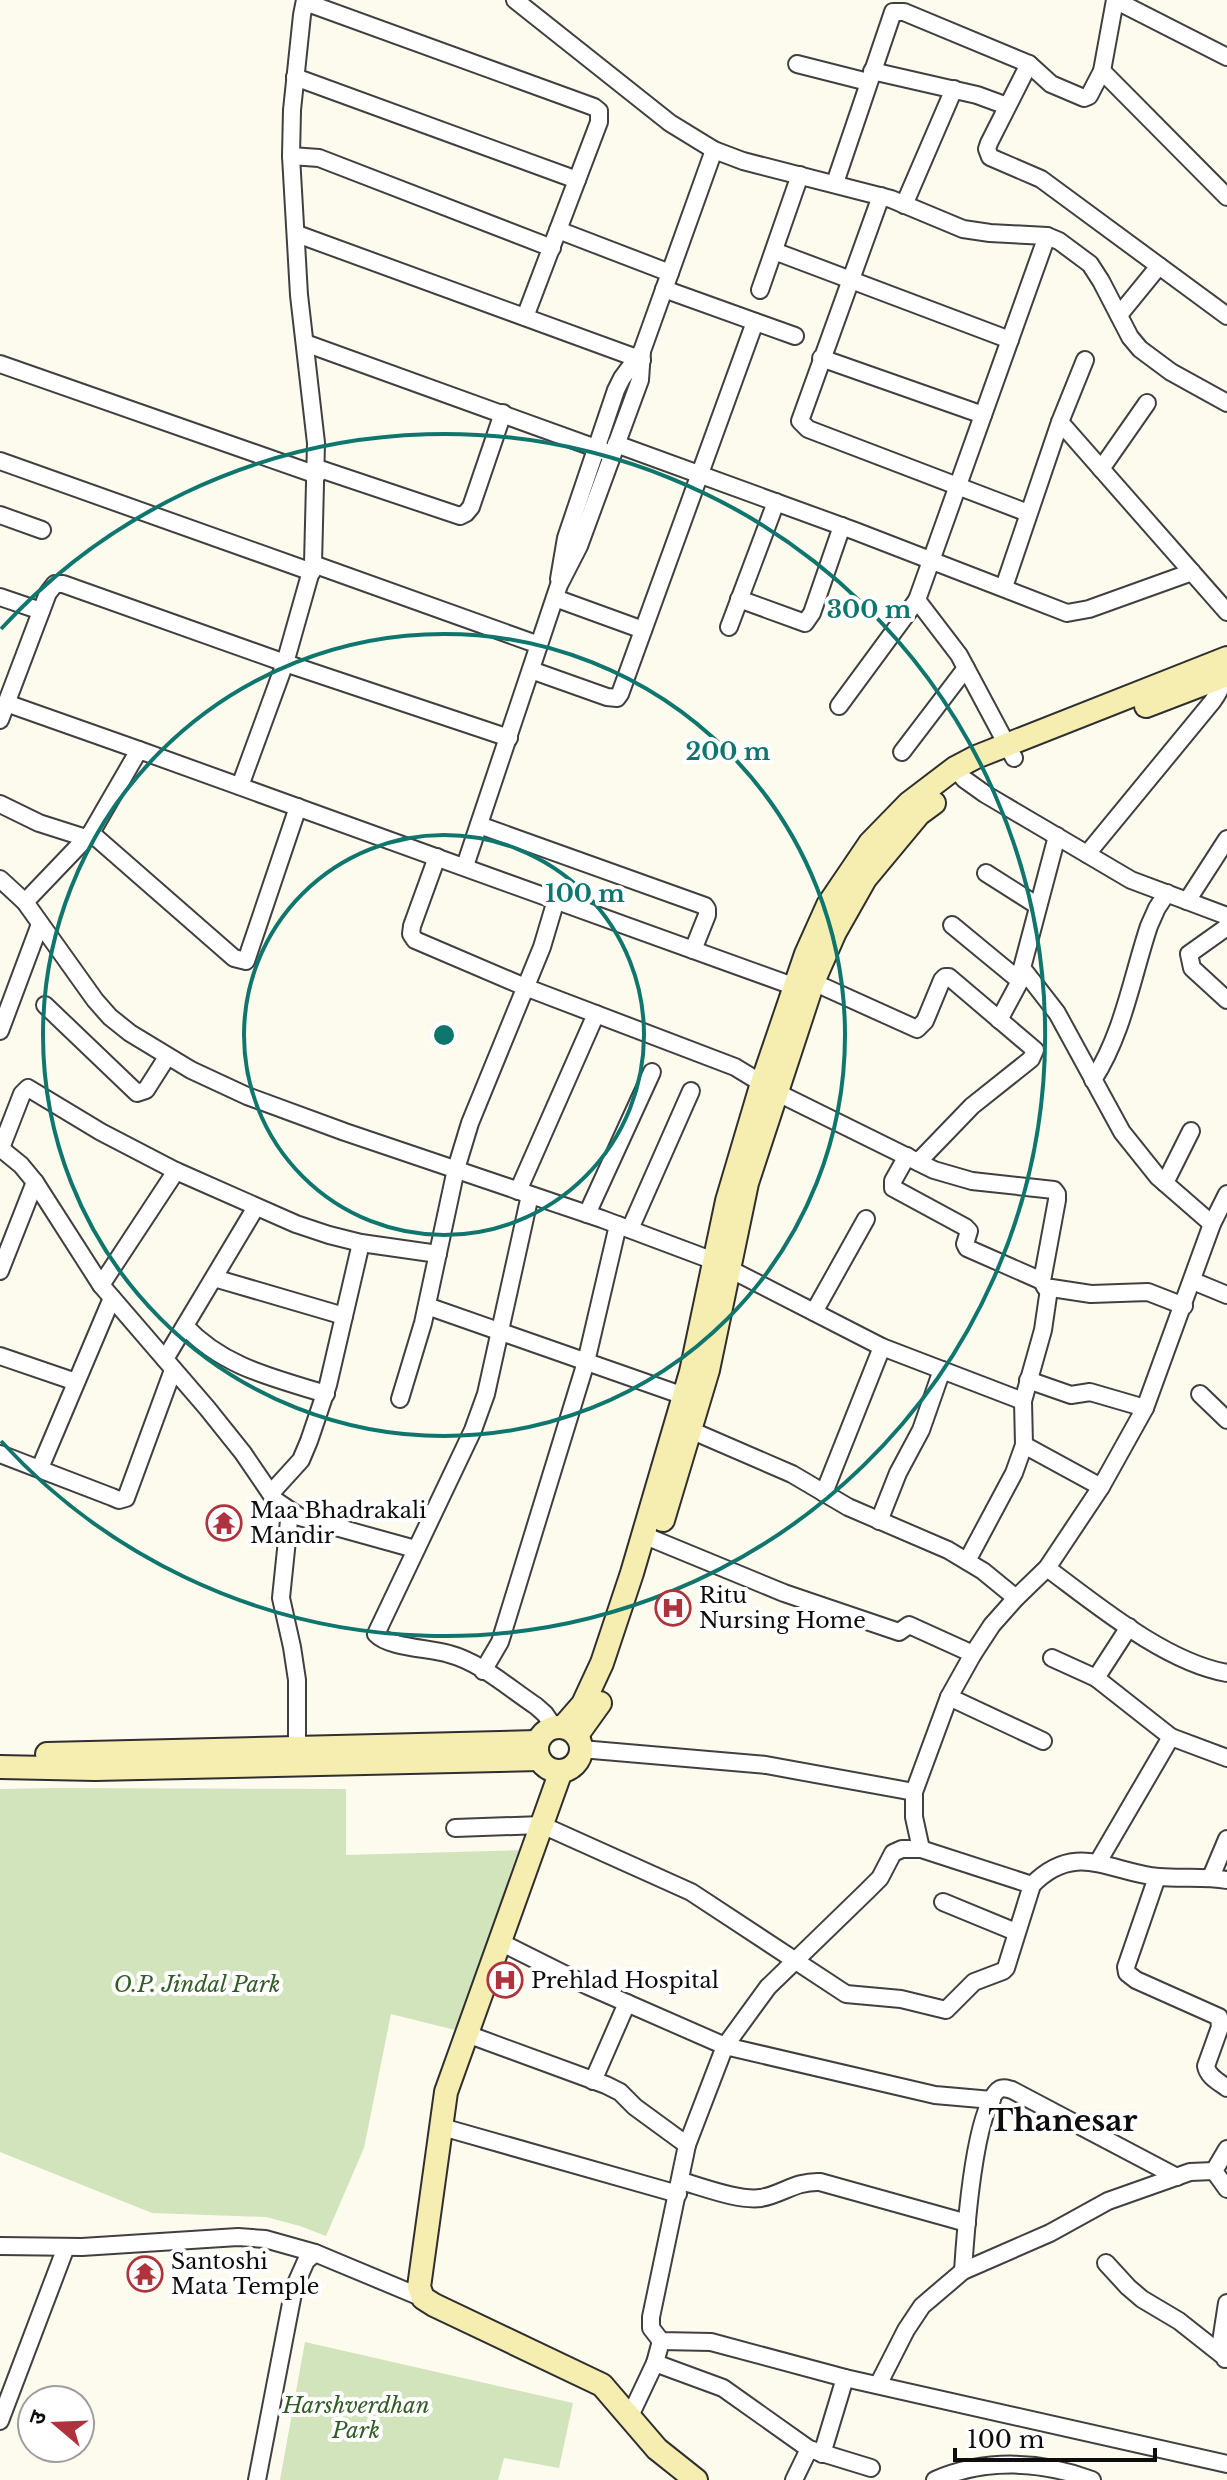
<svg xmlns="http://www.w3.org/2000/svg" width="1227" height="2480" font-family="'Libre Baskerville','Noto Sans Devanagari',serif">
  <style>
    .green { fill: #d1e4bb }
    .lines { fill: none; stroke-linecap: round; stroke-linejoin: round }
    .street-casing { stroke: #404040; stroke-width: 20 }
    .secondary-casing { stroke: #2f2f2f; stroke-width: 26 }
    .street { stroke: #fff; stroke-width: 16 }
    .secondary { stroke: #f6edb0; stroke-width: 22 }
    .ring { fill: none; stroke: #0f766e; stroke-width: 4 }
    .labels { text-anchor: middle; stroke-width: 8; stroke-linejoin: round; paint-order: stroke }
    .poi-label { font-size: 22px; fill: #0d0d0d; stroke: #fff; text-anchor: start }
    .park-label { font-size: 22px; font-style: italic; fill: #315d24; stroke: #fff }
    .district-label { font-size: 30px; font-weight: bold; fill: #0d0d0d; stroke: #fff }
    .centre { fill: #0f766e; stroke: #fff; stroke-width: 4 }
    .ring-label { font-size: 24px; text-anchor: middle; font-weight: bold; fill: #0f766e; stroke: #fff; stroke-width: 8; stroke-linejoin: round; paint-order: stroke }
  </style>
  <rect width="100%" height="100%" fill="#fdfaee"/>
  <g class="green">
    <polygon points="54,1788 346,1789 346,1855 524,1850 455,2030 391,2014 364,2148 326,2236 300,2226 266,2217 152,2213 0,2152 0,1789"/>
    <polygon points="305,2342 573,2403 559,2468 504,2458 498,2480 280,2480"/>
  </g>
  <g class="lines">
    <defs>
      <g id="street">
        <polyline points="515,0 670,123 714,150 743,161 891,199 963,229 990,233 1047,236 1059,241 1090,264 1101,281 1130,337 1140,349 1171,372 1227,403"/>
        <polyline points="305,2 594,107 599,111 599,122 525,317"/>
        <polyline points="1227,57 1115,0 1102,71 1227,197"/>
        <polyline points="797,64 868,82"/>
        <polyline points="1029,64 989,143 987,149 990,157 1041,179 1227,316"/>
        <polyline points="872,71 977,95 1007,106"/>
        <polyline points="295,77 577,180"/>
        <polyline points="291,156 319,158 552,248"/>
        <polyline points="835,183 893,12 904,12 1029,64 1051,84 1084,98 1089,96 1102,71"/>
        <polyline points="881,196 800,421 808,429 1028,513"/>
        <polyline points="904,205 954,89"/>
        <polyline points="558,230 670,273"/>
        <polyline points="297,234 642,360"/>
        <polyline points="774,251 1010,340"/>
        <polyline points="664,289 795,336"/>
        <polyline points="760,290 800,175"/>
        <polyline points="1119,315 1159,266"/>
        <polyline points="305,343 604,451"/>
        <polyline points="821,358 983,415"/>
        <polyline points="0,364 317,475"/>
        <polyline points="1060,422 1227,612"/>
        <polyline points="616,444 855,531 1067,613 1089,609 1192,572"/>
        <polyline points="0,461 312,572"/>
        <polyline points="317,468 460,516 466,513 471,507 503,413"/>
        <polyline points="1101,469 1147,403"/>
        <polyline points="0,515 42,530"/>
        <polyline points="313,564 539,645"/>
        <polyline points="559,579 566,538 616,390 622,378 642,351 714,150"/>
        <polyline points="1004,587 1060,422 1085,360"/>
        <polyline points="0,597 41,611"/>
        <polyline points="555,598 643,630"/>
        <polyline points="739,599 805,623 812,613 842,526"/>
        <polyline points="729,627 776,502"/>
        <polyline points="531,670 607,697 617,698 620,694 755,322"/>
        <polyline points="6,703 139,750"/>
        <polyline points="839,706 917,600"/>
        <polyline points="0,720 48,593 55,584 63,584 285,663 509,738"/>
        <polyline points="902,752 966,668"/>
        <polyline points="1014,758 959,655 917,600 1047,236"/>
        <polyline points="955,768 964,779 985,794 1131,880 1227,916"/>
        <polyline points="240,786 285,663 313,564 316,443 299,295 291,156 292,110 302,15 305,0"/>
        <polyline points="0,804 39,823 86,838"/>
        <polyline points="479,825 705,906 707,909 707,915 693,950"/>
        <polyline points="91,833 234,958 246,961 298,807"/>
        <polyline points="1057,836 1022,968 1057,1013 1122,1132 1158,1177 1212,1224"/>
        <path d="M1087,854L1212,702C1220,691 1225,682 1221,668"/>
        <polyline points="437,857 412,926 411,934 415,940 525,987 735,1067 776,1092 934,1170 972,1181 1054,1190 1057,1194 1057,1200 1042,1281 1045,1287 1091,1294 1148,1292 1184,1306"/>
        <polyline points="465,866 559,585 579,546 640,380 642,351"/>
        <polyline points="986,873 1038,906"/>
        <polyline points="0,879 25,902 95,1000 110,1017 130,1033 191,1070 247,1096 345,1132 602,1219 714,1261 882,1347 1023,1401"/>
        <polyline points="1187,901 1227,839"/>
        <polyline points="25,902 91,833 139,750 804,990"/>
        <polyline points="952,925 1020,981"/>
        <polyline points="1227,927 1189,954 1192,968 1227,1000"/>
        <polyline points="813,982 917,1029 925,1021 942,980 945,977 949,977 1035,1050 1031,1059 972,1106 918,1162"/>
        <polyline points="45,1005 137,1093 146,1090 167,1057"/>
        <polyline points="999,1020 1020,981 1021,970"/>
        <polyline points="0,1031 40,924"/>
        <path d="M1093,1080C1123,1034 1132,977 1149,926L1157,908L1167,893"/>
        <polyline points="0,1148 21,1165 35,1182 101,1285 207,1408 243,1453 275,1500 300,1517 415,1549"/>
        <polyline points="1,1148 22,1094 28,1088 101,1132 176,1171 296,1224 329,1235 361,1243 438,1254"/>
        <polyline points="907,1156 893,1181 893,1188 965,1227 969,1231 965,1244 967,1248 1042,1281"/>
        <polyline points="1165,1183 1191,1131"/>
        <polyline points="518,1191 596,1014"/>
        <polyline points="1227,1194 1212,1224 1145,1408 1101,1487 1047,1568 1016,1598 992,1625 973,1654 949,1697 914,1792 914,1817 921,1849 902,1849 893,1853 880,1878 867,1891 768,1987 725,2046 687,2145 651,2317 651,2328 661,2341 711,2342 845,2378 1227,2464"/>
        <path d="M530,1195L486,1394L473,1430L376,1634C389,1648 430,1648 449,1654C480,1662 509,1688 536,1706L545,1714L554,1727"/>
        <polyline points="587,1214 652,1072"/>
        <polyline points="630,1229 691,1091"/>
        <polyline points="0,1271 35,1182"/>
        <polyline points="214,1278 344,1316"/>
        <polyline points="1193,1281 1227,1295"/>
        <polyline points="101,1285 176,1171"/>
        <polyline points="427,1306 684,1396"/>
        <polyline points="814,1312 866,1219"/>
        <path d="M185,1326C223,1367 274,1378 326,1394"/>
        <polyline points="0,1356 76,1382"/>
        <polyline points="165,1359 256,1207"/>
        <polyline points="1028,1380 1071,1395 1090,1392 1145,1408"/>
        <polyline points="1200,1394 1227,1420"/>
        <polyline points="400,1399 423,1323 456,1169 470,1123 542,947 556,900"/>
        <polyline points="681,1426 792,1474 848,1507 948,1550 983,1571 1016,1598"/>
        <polyline points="1024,1445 1101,1487"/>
        <polyline points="0,1454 112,1497 119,1500 126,1498 173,1370"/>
        <polyline points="40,1468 112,1298"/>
        <polyline points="271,1493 301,1460 309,1441 328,1385 361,1243"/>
        <polyline points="824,1493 882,1347"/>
        <polyline points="290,1511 281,1598 292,1647 297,1680 297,1747"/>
        <polyline points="879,1521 898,1473 921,1430 942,1370"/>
        <polyline points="643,1535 784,1593 899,1632 909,1625 973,1654"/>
        <polyline points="967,1561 1014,1473 1024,1445 1023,1401 1043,1330 1049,1289"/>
        <path d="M1047,1568C1097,1605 1165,1662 1227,1673"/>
        <polyline points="1052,1658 1096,1678 1171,1737 1227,1758"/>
        <polyline points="483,1671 500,1642 586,1362 618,1225"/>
        <polyline points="1096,1678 1129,1627"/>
        <polyline points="949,1697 1043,1741"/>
        <polyline points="581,1749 766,1765 914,1792"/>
        <polyline points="455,1828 542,1825 691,1892 846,1994 901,1999 946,2010 974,1982 1003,1971 1006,1968 1032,1885"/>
        <path d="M921,1849L1032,1885C1076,1840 1111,1873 1159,1877C1182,1879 1204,1876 1227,1880"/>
        <polyline points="1098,1862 1171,1737"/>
        <path d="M1157,1877L1126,1967L1127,1973L1136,1980L1219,2017L1220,2027L1206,2066C1208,2077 1219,2082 1227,2088"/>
        <polyline points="1211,1877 1227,1839"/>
        <polyline points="943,1902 1016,1932"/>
        <polyline points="500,1942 588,1986 725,2046 935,2095 992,2100"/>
        <polyline points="467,2034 606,2085 620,2092 635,2107 687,2145"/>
        <polyline points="593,2081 627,2003"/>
        <polyline points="442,2127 678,2194"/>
        <polyline points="1227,2149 1214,2171 1227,2189"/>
        <path d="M681,2181C703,2187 738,2201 761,2198C783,2194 795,2181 820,2182L967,2223"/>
        <polyline points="0,2246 82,2247 238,2237 265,2239 315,2253"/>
        <polyline points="1106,2263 1128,2287 1142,2299 1179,2321 1222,2355"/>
        <path d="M963,2271C965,2240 974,2103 1000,2089C1004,2087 1008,2089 1012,2090L1177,2177"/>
        <polyline points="1225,2359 1221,2342 1227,2303"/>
        <polyline points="655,2363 723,2388 809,2449 871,2468"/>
        <polyline points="878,2385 906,2330 922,2306 963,2271 1050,2233 1108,2201 1190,2172 1214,2171"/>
        <polyline points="630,2416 655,2363 661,2341"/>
        <polyline points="0,2421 66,2247"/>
        <polyline points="822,2454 845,2378"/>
        <polyline points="257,2480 294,2288 306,2261 315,2253 423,2298"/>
        <polyline points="794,2480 809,2449"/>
        <path d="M935,2480C986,2458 1042,2461 1092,2480"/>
      </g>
      <g id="secondary">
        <polyline points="1146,706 1227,675"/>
        <polyline points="663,1520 708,1370 747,1183 813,982 835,932 865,879 919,814 934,803"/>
        <circle cx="559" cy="1749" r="22"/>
        <polyline points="563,1727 583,1704 602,1663 632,1573 691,1372 727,1201 762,1083 806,954 828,905 870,843 909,803 955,768 976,757 1227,658"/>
        <polyline points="577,1735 600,1703"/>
        <polyline points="47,1754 537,1742"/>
        <polyline points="0,1767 95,1769 539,1759"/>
        <polyline points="561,1771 446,2092 419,2287 423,2298 434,2305 602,2385 657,2449 696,2480"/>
      </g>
    </defs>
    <use href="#street" class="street-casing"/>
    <use href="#secondary" class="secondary-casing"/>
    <use href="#street" class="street"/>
    <use href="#secondary" class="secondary"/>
  </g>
  <g class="ring">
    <circle cx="444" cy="1035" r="200"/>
    <circle cx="444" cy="1035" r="401"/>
    <path d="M1 629A601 601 0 1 1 1 1441"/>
  </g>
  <defs>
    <symbol id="temple-ring" viewBox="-11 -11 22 22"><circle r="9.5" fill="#fff" stroke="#ae333d" stroke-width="1.5"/><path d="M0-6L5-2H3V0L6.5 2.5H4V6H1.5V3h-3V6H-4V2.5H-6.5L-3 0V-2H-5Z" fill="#ae333d"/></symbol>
    <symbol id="hospital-ring" viewBox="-11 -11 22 22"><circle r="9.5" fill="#fff" stroke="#ae333d" stroke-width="1.5"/><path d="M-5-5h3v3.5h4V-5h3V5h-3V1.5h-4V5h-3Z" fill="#ae333d"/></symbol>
  </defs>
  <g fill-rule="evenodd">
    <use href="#temple-ring" x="204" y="1503" width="40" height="40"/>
    <use href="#hospital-ring" x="653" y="1588" width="40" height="40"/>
    <use href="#hospital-ring" x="485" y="1960" width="40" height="40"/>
    <use href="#temple-ring" x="125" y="2254" width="40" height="40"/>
  </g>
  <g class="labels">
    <g class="poi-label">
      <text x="250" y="1518">Maa Bhadrakali<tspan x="250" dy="25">Mandir</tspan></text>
      <text x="699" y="1603">Ritu<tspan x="699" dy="25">Nursing Home</tspan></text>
      <text x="531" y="1988">Prehlad Hospital</text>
      <text x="171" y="2269">Santoshi<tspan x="171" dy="25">Mata Temple</tspan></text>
    </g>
    <g class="park-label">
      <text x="197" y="1992">O.P. Jindal Park</text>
      <text x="356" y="2413">Harshverdhan<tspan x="356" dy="25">Park</tspan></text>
    </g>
    <g class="district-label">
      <text x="1063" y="2131">Thanesar</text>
    </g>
  </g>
  <circle cx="444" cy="1035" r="12" class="centre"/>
  <g class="ring-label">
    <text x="869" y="618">300 m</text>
    <text x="728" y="760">200 m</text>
    <text x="585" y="902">100 m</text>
  </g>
  <g transform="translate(56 2424) rotate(289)"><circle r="38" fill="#ffffff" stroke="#9e9e9e" stroke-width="2"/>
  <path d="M0-6L14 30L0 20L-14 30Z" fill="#ae333d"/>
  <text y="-12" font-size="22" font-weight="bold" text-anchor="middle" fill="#0d0d0d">उ</text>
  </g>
  <path d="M955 2448v12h200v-12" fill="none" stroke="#0d0d0d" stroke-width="4"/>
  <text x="967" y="2448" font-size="24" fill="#0d0d0d" stroke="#ffffff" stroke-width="6" paint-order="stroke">100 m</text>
</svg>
